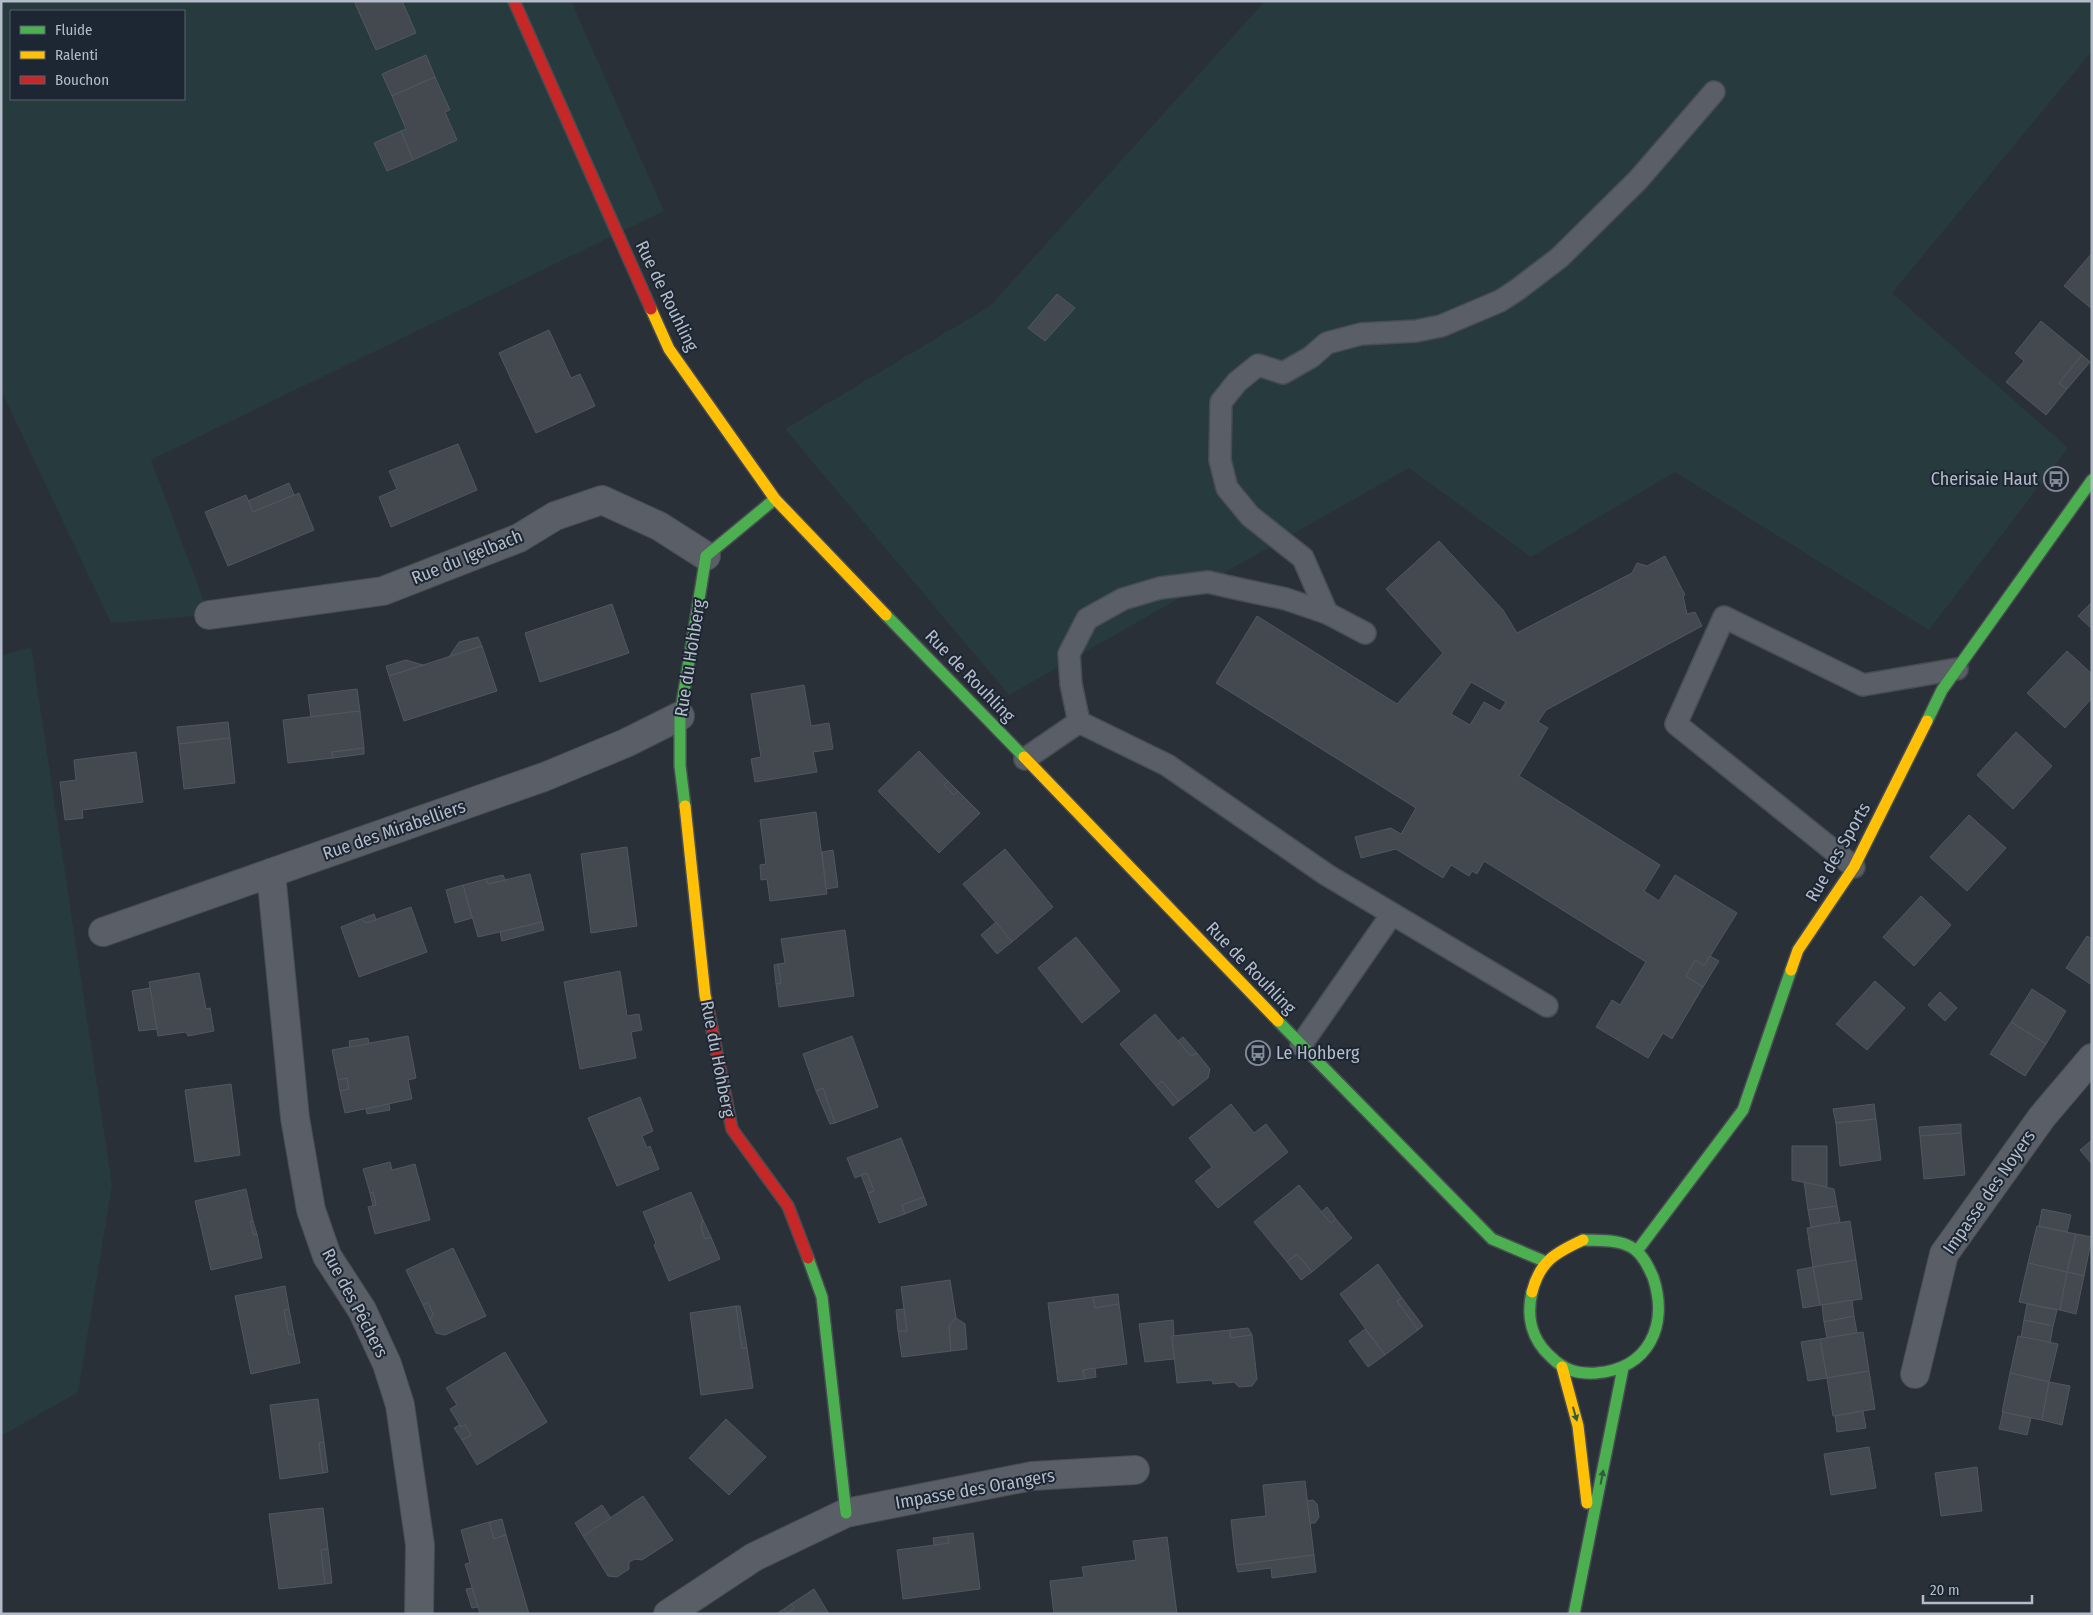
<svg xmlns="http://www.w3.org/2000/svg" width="2093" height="1615" font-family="'Fira Sans Condensed',sans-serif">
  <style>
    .green { fill: #273a3e; fill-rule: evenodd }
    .building { fill: #444950; stroke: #52575f; fill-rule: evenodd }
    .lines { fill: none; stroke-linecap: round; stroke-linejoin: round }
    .lane-casing { stroke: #484c53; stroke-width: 24 }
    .street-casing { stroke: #484c53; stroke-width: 30 }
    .fast-casing { stroke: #484c53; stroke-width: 14 }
    .slow-casing { stroke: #484c53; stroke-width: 14 }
    .jam-casing { stroke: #484c53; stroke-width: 14 }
    .lane { stroke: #5a5e66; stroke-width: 21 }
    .street { stroke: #5a5e66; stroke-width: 28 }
    .fast { stroke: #4caf50; stroke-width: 11 }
    .slow { stroke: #ffc107; stroke-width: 11 }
    .jam { stroke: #c62828; stroke-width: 11 }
    .oneway { fill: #305d3f }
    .labels { text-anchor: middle; stroke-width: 4; stroke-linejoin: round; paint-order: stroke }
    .street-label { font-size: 18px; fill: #b4bcc9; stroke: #1d2633 }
    .poi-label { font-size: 18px; fill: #b4bcc9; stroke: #1d2633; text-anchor: end }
  </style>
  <rect width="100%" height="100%" fill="#2a3038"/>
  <g class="green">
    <path d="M1,1H571L664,211L151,460L209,615L111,623L1,390ZM11,11H184V99H11Z"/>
    <polygon points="1265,1 2092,1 2092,51 1892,293 2068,448 1929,630 1675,472 1531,557 1409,468 1009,695 785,429 990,306"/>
    <polygon points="31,647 112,1185 78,1392 1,1436 1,656"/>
  </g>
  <g class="building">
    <polygon points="354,1 402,1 416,33 376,50"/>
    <polygon points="426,55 435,77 392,96 382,74"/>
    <polygon points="435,77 450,110 445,112 457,140 413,160 401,131 406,129 392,96"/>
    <polygon points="401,131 413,160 387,171 374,143"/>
    <polygon points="2092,253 2092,309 2064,286"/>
    <polygon points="1057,294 1075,308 1045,341 1028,328"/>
    <polygon points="2041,321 2082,355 2059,383 2067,389 2046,415 2006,382 2024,361 2015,353"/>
    <polygon points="549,330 571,378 580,374 595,406 536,433 499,353"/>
    <polygon points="2082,355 2090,362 2067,389 2059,383"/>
    <polygon points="458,444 477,490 391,527 379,497 397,489 389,471"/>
    <polygon points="289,483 294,495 253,512 248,501"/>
    <polygon points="299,493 314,530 228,566 205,512 246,495 253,512"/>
    <path d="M1439,541L1503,610L1517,633L1632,573L1637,563L1647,566L1665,556L1685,595L1683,596L1687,614L1695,612L1702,626L1546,710L1538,722L1548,728L1519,776L1660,865L1644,891L1659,901L1675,875L1737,913L1704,966L1695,960L1686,976L1703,987L1672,1039L1663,1033L1648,1058L1596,1027L1612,1000L1620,1005L1646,962L1484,861L1477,874L1472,871L1469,876L1451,865L1443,878L1396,849L1361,858L1355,837L1391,828L1401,834L1416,808L1216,683L1257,616L1397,704L1443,653L1386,589ZM1471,682L1506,702L1500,711L1484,702L1470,725L1451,714Z"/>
    <polygon points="2092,602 2092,629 2078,616"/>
    <polygon points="612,604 629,653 540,682 525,633"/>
    <polygon points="478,637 482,646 449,657 459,642"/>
    <polygon points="482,646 497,691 404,721 389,676"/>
    <polygon points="2067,651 2092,674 2092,698 2065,728 2027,693"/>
    <polygon points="406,660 423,665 389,676 386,666"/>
    <polygon points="804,685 811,726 829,723 833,749 813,752 817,772 755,782 751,759 761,757 751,694"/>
    <polygon points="357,689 360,711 311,717 308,695"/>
    <polygon points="360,711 364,748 332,752 333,758 288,763 283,720"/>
    <polygon points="228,722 230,738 179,744 177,727"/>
    <polygon points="2016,732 2052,766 2013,809 1977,775"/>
    <polygon points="230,738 235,783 184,789 179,744"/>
    <polygon points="364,748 364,754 333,758 332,752"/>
    <polygon points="919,751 948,781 944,785 954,795 958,791 980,813 939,853 878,791"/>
    <polygon points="136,752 143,802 82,810 83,818 65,820 60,782 76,780 74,760"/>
    <polygon points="948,781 958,791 954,795 944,785"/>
    <polygon points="816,812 827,894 770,901 767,879 761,880 760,865 766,864 760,820"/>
    <polygon points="1969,815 2006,848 1967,891 1930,857"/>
    <polygon points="627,847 637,926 591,933 581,854"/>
    <polygon points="1005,849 1053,907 1012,942 963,884"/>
    <polygon points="833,850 838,887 826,889 822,852"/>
    <polygon points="530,874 542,922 478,937 463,885 486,879 488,884"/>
    <polygon points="503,875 505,880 488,884 486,879"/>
    <polygon points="463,885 472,918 455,923 446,890"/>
    <polygon points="1921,896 1951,925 1914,966 1883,937"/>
    <polygon points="411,907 427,952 359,977 341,927 361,919 366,923"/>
    <polygon points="374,914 376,920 366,923 361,919"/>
    <polygon points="542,922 544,930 502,941 500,932"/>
    <polygon points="996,922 1012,942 997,954 981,935"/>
    <polygon points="845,930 854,996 779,1007 776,984 781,983 778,964 785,963 781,939"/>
    <polygon points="2087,936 2092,939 2092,985 2066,968"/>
    <polygon points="1076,937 1120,991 1082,1023 1038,968"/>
    <polygon points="1710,956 1719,961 1703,987 1686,976 1695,960 1704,966"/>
    <polygon points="778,964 781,983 776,984 774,965"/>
    <polygon points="620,971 627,1016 639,1014 642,1030 631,1032 636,1058 580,1069 564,982"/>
    <polygon points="199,973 206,1009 210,1008 214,1031 188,1036 186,1032 158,1036 149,982"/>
    <polygon points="1875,981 1905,1008 1867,1050 1836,1024"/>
    <polygon points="150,988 157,1029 139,1031 132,991"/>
    <polygon points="2032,989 2066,1011 2046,1044 2011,1022"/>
    <polygon points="1940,992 1957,1008 1945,1021 1928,1005"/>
    <polygon points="1155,1014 1191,1056 1197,1053 1210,1069 1208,1078 1179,1101 1162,1081 1156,1086 1120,1044"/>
    <polygon points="2011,1022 2046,1044 2025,1076 1990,1054"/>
    <polygon points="408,1036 416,1078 408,1080 412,1099 345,1113 340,1091 349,1089 347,1078 338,1080 332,1050"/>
    <polygon points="852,1036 878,1107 835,1123 823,1088 816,1091 803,1054"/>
    <polygon points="1183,1037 1197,1053 1191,1056 1178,1041"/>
    <polygon points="368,1038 369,1044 350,1047 349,1041"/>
    <polygon points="347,1078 349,1089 340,1091 338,1080"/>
    <polygon points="1162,1081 1179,1101 1173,1106 1156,1086"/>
    <polygon points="231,1084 240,1155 195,1162 185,1090"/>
    <polygon points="823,1088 835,1123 830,1124 816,1091"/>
    <polygon points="640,1097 653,1131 642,1136 647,1148 650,1146 659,1169 617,1186 588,1118"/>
    <polygon points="389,1104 390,1110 367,1114 366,1109"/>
    <polygon points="1231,1104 1254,1133 1266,1124 1288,1152 1218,1208 1195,1181 1212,1167 1189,1138"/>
    <polygon points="1874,1104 1876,1119 1836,1123 1833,1109"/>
    <polygon points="1876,1119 1881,1160 1840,1166 1836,1123"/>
    <polygon points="1961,1124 1961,1133 1920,1136 1919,1127"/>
    <polygon points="1961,1133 1965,1175 1924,1179 1920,1136"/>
    <polygon points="901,1138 924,1197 902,1205 905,1214 879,1223 868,1193 874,1191 867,1173 855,1178 847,1158"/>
    <polygon points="2092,1140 2092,1164 2080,1150"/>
    <polygon points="1792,1146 1827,1146 1827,1187 1792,1180"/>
    <polygon points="390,1162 392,1170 415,1164 430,1220 375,1234 368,1207 376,1205 373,1192 370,1193 363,1169"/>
    <polygon points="867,1173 874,1191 868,1193 861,1175"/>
    <polygon points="1804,1182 1834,1189 1837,1206 1808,1210"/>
    <polygon points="1299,1185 1331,1223 1336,1219 1352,1238 1312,1272 1297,1254 1287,1262 1254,1222"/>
    <polygon points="246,1189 253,1221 250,1222 254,1235 257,1234 262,1258 211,1270 195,1201"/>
    <polygon points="373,1192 376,1205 373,1206 370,1193"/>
    <polygon points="691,1192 703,1220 701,1227 705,1239 711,1237 720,1259 669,1281 654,1245 656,1243 643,1212"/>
    <polygon points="924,1197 927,1205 905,1214 902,1205"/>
    <polygon points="1837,1206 1840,1222 1811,1227 1808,1210"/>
    <polygon points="1327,1207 1336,1219 1331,1223 1321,1212"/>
    <polygon points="2042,1209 2071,1215 2067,1232 2039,1226"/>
    <polygon points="703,1220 711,1237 705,1239 701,1227"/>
    <polygon points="253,1221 257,1234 254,1235 250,1222"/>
    <polygon points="1850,1221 1856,1260 1813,1267 1807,1228"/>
    <polygon points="2037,1226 2076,1234 2067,1272 2028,1263"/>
    <polygon points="2076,1234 2092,1237 2084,1276 2067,1272"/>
    <polygon points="453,1248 486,1316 445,1335 436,1333 430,1320 433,1314 428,1302 423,1305 406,1270"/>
    <polygon points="1297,1254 1312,1272 1301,1280 1287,1262"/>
    <polygon points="1856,1260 1862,1299 1820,1305 1813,1267"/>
    <polygon points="2028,1263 2067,1272 2060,1310 2019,1302"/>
    <polygon points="1378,1264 1402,1298 1397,1301 1418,1330 1385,1355 1340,1294"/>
    <polygon points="1813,1267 1820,1305 1803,1308 1797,1270"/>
    <polygon points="2067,1272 2084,1276 2076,1314 2060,1310"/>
    <polygon points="950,1280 956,1318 949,1326 951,1351 902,1357 898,1331 907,1331 901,1287"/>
    <polygon points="285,1286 289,1309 284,1310 289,1335 294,1334 300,1363 251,1374 235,1296"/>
    <polygon points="1118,1294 1119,1304 1095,1308 1093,1297"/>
    <polygon points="1093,1297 1095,1308 1119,1304 1127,1364 1083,1370 1085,1379 1058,1382 1048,1303"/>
    <polygon points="1402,1298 1423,1326 1418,1330 1397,1301"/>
    <polygon points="1852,1300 1854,1316 1824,1322 1822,1305"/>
    <polygon points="428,1302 433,1314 430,1320 423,1305"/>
    <polygon points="2027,1304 2057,1310 2053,1326 2024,1320"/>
    <polygon points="736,1306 742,1348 747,1348 753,1388 701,1395 690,1313"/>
    <polygon points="736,1306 740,1306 747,1348 742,1348"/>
    <polygon points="289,1309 294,1334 289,1335 284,1310"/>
    <polygon points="904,1309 907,1331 898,1331 896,1310"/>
    <polygon points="1854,1316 1857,1333 1827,1338 1824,1322"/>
    <polygon points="956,1318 965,1324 967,1349 951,1351 949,1326"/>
    <polygon points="1173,1320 1174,1335 1172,1336 1174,1359 1145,1362 1139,1324"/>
    <polygon points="2024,1320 2053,1326 2050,1343 2021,1337"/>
    <polygon points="1248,1328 1252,1335 1230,1338 1230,1330"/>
    <polygon points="1365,1329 1385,1355 1368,1367 1349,1341"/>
    <polygon points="1230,1330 1230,1338 1252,1335 1257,1379 1252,1386 1239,1387 1234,1382 1213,1384 1212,1380 1177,1383 1172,1336"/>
    <polygon points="1863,1332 1869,1371 1827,1378 1820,1339"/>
    <polygon points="2018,1336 2058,1344 2049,1382 2010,1373"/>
    <polygon points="1820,1339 1827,1378 1808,1381 1801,1342"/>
    <polygon points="505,1352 547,1422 477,1465 462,1440 471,1435 465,1425 461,1427 450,1409 457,1405 446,1388"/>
    <polygon points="1095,1368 1096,1377 1085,1379 1083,1370"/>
    <polygon points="1869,1371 1875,1409 1833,1416 1827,1378"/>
    <polygon points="2010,1373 2049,1382 2042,1420 2002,1412"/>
    <polygon points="2049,1382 2070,1386 2062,1425 2042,1420"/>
    <polygon points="318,1399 324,1442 319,1443 323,1473 280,1479 270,1405"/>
    <polygon points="1863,1411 1866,1428 1837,1432 1835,1416"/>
    <polygon points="2003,1412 2031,1418 2027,1435 1999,1429"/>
    <polygon points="726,1419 766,1457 729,1495 689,1458"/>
    <polygon points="459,1425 461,1427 465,1425 471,1435 462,1440 454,1428"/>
    <polygon points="324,1442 328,1472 323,1473 319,1443"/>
    <polygon points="1869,1447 1876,1488 1831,1495 1824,1454"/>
    <polygon points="1977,1467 1982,1511 1941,1516 1935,1473"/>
    <polygon points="1305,1481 1314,1555 1236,1565 1231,1520 1266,1516 1263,1485"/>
    <polygon points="643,1496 673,1540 642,1560 635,1559 629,1562 629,1569 617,1577 608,1576 583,1536"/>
    <polygon points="1313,1500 1317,1504 1319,1517 1315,1523 1310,1523 1307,1501"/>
    <polygon points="602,1505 611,1518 583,1536 575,1523"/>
    <polygon points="323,1508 328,1549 321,1550 325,1584 279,1589 269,1514"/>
    <polygon points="502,1519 506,1535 494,1539 489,1522"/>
    <polygon points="489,1522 494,1539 506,1535 529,1614 480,1614 465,1564 470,1563 461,1530"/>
    <polygon points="973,1533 980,1589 903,1599 897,1550 949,1543 948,1536"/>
    <polygon points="948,1536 949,1543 934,1545 933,1538"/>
    <polygon points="1167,1537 1177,1614 1054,1614 1050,1581 1084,1577 1082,1567 1136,1560 1133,1541"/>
    <polygon points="328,1549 332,1583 325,1584 321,1550"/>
    <polygon points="1314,1555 1316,1572 1272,1578 1271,1568 1238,1572 1236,1565"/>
    <polygon points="472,1588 478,1607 472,1608 466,1589"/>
    <polygon points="814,1589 829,1614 776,1614 784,1609 788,1613 795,1608 791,1604"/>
    <polygon points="791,1604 795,1608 788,1613 784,1609"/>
  </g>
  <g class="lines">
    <defs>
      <g id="lane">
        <polyline points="1327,613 1303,558 1250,516 1227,488 1220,460 1221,402 1237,382 1258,365 1283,373 1311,357 1327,343 1361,334 1416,331 1441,326 1500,301 1517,290 1559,258 1638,180 1714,92"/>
        <polyline points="1079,722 1071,684 1069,654 1087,619 1123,599 1160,588 1208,582 1239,589 1286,599 1327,613 1365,633"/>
        <polyline points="1025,759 1079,722 1167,765 1327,875 1547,1006"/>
        <polyline points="1854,867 1676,724 1724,617 1863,685 1957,669"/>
        <polyline points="1301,1045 1392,914"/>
      </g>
      <g id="street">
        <polyline points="209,615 383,591 519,538 555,516 602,500 659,526 706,556"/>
        <polyline points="271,873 295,1118 311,1210 327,1256 362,1310 387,1364 400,1405 420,1545 419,1614"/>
        <polyline points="103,932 544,777 626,743 680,716"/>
        <polyline points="1915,1374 1944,1254 2042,1117 2092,1058"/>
        <polyline points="668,1614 754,1557 846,1513 1032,1476 1135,1470"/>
      </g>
      <g id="fast">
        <polyline points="886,615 1024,757"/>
        <polyline points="1927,721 1942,690 2092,480"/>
        <polyline points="685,806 680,766 680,716 706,556 775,499"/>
        <polyline points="1278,1021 1492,1239 1546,1262"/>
        <polyline points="1637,1251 1743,1110 1791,970"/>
        <polyline points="808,1258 822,1297 846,1513"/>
        <path d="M1532,1292C1526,1317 1532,1340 1551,1357C1564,1370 1577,1374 1596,1373C1649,1369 1669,1325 1653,1277C1648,1266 1642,1253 1631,1247C1617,1239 1599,1241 1583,1240"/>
        <polyline points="1574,1614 1623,1368"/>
      </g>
      <g id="slow">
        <polyline points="651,309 669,349 775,499 886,615"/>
        <polyline points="1024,757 1278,1021"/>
        <polyline points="685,806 705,995 709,1014"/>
        <polyline points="1791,970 1798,950 1854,867 1927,721"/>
        <path d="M1532,1292C1540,1261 1555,1253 1583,1240"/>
        <polyline points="1562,1367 1578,1426 1587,1503"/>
      </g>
      <g id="jam">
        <polyline points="514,1 651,309"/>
        <polyline points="709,1014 732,1129 788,1206 808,1258"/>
      </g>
    </defs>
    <use href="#lane" class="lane-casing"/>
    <use href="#street" class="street-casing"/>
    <use href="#fast" class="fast-casing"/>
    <use href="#slow" class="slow-casing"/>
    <use href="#jam" class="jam-casing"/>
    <use href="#lane" class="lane"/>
    <use href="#street" class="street"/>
    <use href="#fast" class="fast"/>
    <use href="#slow" class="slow"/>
    <use href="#jam" class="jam"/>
  </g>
  <defs><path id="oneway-solid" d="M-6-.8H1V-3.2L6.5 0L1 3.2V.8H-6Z" transform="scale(1.25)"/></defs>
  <g class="oneway">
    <use href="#oneway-solid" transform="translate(1575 1414) rotate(74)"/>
    <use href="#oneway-solid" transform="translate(1602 1477) rotate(-79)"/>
  </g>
  <defs>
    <symbol id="bus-ring" viewBox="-11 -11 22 22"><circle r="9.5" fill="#1d2633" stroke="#848b96" stroke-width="1.5"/><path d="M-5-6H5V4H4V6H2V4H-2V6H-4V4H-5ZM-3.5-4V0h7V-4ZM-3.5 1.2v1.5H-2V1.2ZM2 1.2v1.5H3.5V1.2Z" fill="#848b96"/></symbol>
  </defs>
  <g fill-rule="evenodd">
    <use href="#bus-ring" x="2042" y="465" width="28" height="28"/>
    <use href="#bus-ring" x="1244" y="1039" width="28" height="28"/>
  </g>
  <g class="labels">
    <g class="street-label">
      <text transform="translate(667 296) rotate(64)" y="6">Rue de Rouhling</text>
      <text transform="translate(467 557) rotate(-22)" y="6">Rue du Igelbach</text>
      <text transform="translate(690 658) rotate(-81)" y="6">Rue du Hohberg</text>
      <text transform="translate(970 676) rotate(46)" y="6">Rue de Rouhling</text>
      <text transform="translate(394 830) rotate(-19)" y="6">Rue des Mirabelliers</text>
      <text transform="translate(1838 852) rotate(-60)" y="6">Rue des Sports</text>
      <text transform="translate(1251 968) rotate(46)" y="6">Rue de Rouhling</text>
      <text transform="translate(718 1059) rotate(79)" y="6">Rue du Hohberg</text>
      <text transform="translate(1989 1192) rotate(-55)" y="6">Impasse des Noyers</text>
      <text transform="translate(355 1303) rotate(62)" y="6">Rue des Pêchers</text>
      <text transform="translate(975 1489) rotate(-10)" y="6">Impasse des Orangers</text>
    </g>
    <g class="poi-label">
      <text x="2038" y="485">Cherisaie Haut</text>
      <text x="1276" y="1059" text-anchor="start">Le Hohberg</text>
    </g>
  </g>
  <rect width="2093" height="1615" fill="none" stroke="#b4bcc9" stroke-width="5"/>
  <rect x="10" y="10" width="175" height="90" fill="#1d2633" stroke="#59626f"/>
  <rect x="20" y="26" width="25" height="8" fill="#4caf50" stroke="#59626f"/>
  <text x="55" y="35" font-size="15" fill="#b4bcc9">Fluide</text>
  <rect x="20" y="51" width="25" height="8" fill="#ffc107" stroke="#59626f"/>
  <text x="55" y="60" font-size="15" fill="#b4bcc9">Ralenti</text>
  <rect x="20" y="76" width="25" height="8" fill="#c62828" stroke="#59626f"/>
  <text x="55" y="85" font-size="15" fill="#b4bcc9">Bouchon</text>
  <path d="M1923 1595v8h109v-8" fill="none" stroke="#b4bcc9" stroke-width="2.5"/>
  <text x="1930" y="1595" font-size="15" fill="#b4bcc9" stroke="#1d2633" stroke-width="4" paint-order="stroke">20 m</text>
</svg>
